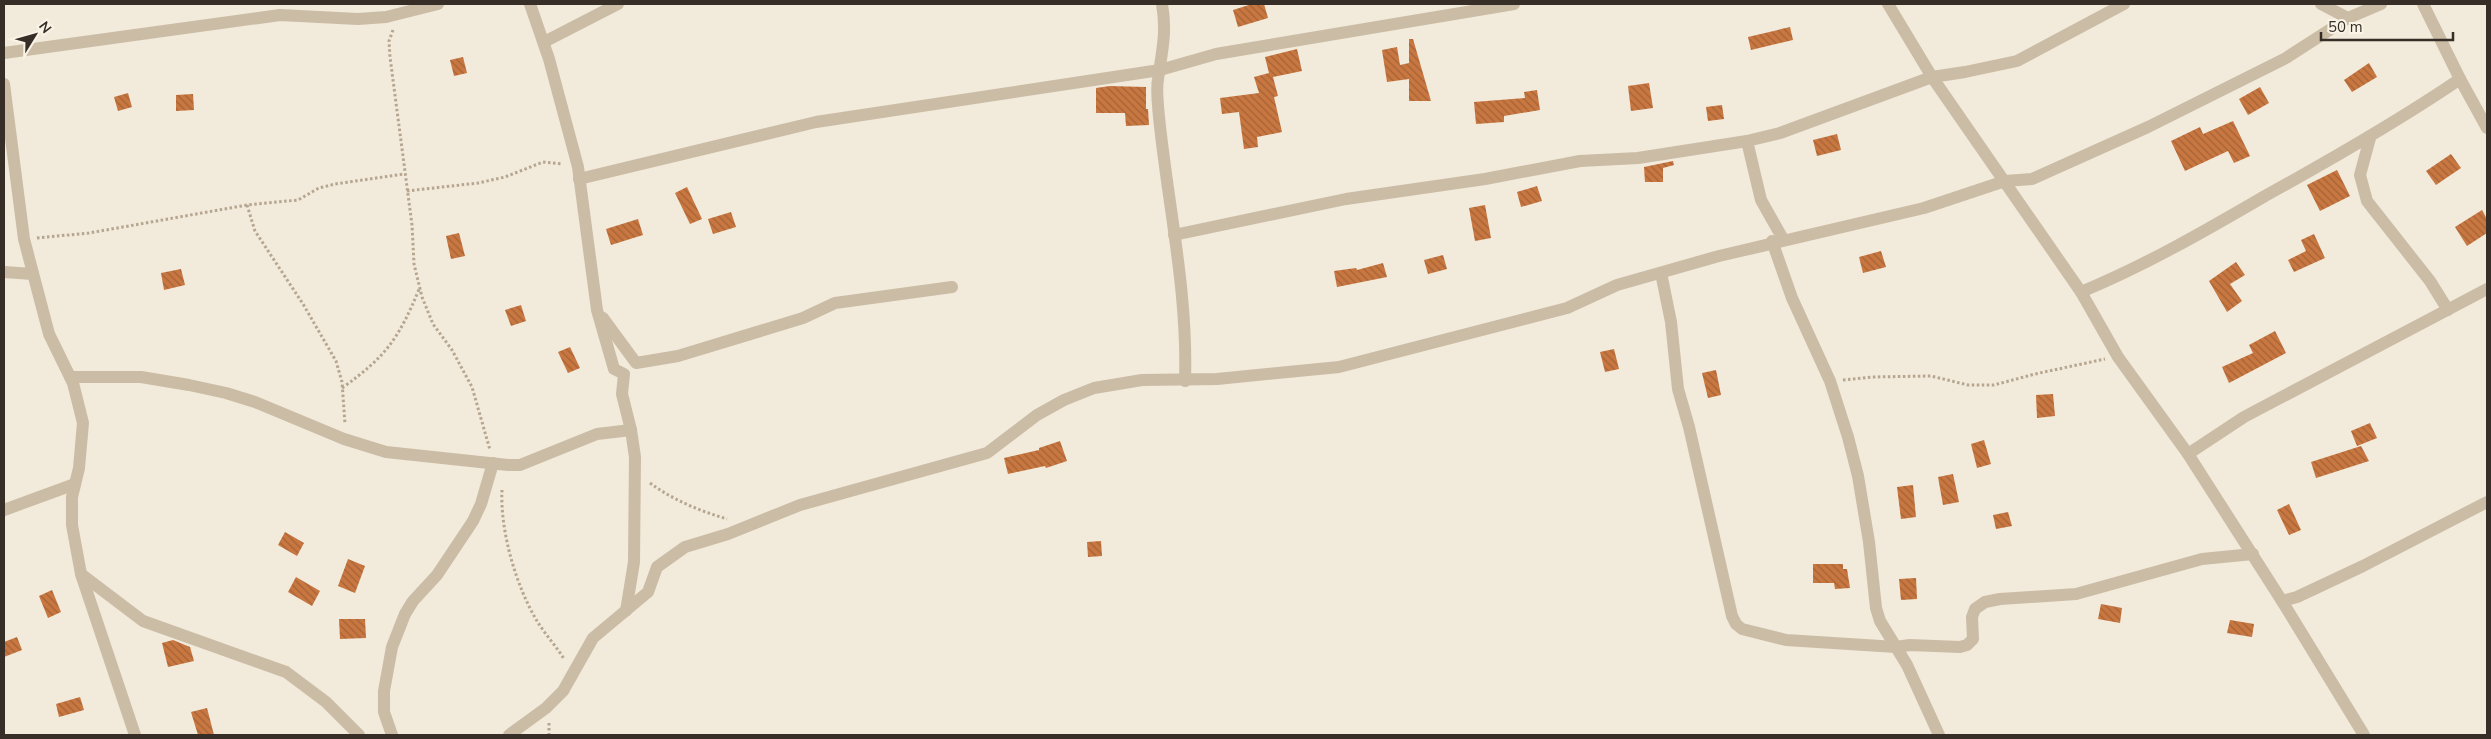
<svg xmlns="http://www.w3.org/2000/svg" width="2491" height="739" font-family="'Nunito Sans',sans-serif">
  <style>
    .building { fill: url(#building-back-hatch) }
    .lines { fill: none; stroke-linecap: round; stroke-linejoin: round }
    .path { stroke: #b6a690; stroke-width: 3; stroke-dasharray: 2.5 2.5; stroke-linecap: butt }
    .minor { stroke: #cbbca6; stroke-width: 12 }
  </style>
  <defs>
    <pattern id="building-back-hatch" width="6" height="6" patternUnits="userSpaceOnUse" patternTransform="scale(1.25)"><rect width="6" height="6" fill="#c97741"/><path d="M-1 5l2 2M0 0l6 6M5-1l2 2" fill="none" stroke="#a46236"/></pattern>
  </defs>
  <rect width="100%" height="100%" fill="#f2eada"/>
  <g class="building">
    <polygon points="1252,4 1264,4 1268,18 1238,27 1233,10"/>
    <polygon points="1790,27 1793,40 1751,50 1748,37"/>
    <polygon points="1409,39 1413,39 1431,101 1409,101 1409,79 1387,82 1382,50 1397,47 1400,65 1409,63"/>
    <polygon points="1297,49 1302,71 1273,77 1278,96 1274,97 1282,132 1257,137 1258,147 1244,149 1239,112 1222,114 1220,98 1259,93 1254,77 1269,73 1265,57"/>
    <polygon points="463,57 467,73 454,76 450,60"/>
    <polygon points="2369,63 2377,77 2352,92 2344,80"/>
    <polygon points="1649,83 1653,108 1631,111 1628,86"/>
    <polygon points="1110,86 1146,87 1146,109 1148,109 1149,125 1126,126 1125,113 1096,113 1096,88"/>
    <polygon points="2260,87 2269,103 2248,115 2239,99"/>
    <polygon points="1537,90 1540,110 1504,116 1504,122 1476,124 1474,102 1525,98 1524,92"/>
    <polygon points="128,93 132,107 118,111 114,97"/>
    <polygon points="193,94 194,110 176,111 176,95"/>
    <polygon points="1722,105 1724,119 1708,121 1706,107"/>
    <polygon points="2233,121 2250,156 2234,163 2228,151 2185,171 2171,141 2200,127 2203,134"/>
    <polygon points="1837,134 1841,150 1817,156 1813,140"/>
    <polygon points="2451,154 2461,168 2436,185 2426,171"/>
    <polygon points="1673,161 1674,165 1663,168 1663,182 1645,182 1644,167"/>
    <polygon points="2337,170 2350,196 2320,211 2307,185"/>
    <polygon points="1537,186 1542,201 1521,207 1517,192"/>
    <polygon points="687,187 702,219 690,224 675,193"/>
    <polygon points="1485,205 1491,238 1475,241 1469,208"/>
    <polygon points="2482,210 2487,219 2487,233 2467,246 2455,227"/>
    <polygon points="731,212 736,227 713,234 708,219"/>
    <polygon points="638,219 643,235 611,245 606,229"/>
    <polygon points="459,233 465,256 451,259 446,236"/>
    <polygon points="2314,234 2325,258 2294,272 2288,260 2306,251 2301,240"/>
    <polygon points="1881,251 1886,267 1863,273 1859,257"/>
    <polygon points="1443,255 1447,269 1428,274 1424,260"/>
    <polygon points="2236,262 2245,275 2230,284 2242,301 2227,312 2209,281"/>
    <polygon points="1383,263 1387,277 1337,287 1334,271 1356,268 1357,270"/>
    <polygon points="181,269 185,285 164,290 161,273"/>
    <polygon points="521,305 526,321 511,326 505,310"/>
    <polygon points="2275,331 2286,353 2229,383 2222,367 2253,353 2249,345"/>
    <polygon points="570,347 580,368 568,373 558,352"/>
    <polygon points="1614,349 1619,369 1605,372 1600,352"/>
    <polygon points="1716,370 1721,395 1708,398 1702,373"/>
    <polygon points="2053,394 2055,416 2037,418 2036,395"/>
    <polygon points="2370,423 2377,438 2357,446 2351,431"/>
    <polygon points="1984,440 1991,464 1977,468 1971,444"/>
    <polygon points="1060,441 1067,461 1046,468 1045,466 1008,474 1004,458 1039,450 1039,448"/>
    <polygon points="2361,446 2369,461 2316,478 2311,462"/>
    <polygon points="1953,474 1959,502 1943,505 1938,477"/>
    <polygon points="1913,485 1916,517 1901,519 1897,487"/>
    <polygon points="2289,504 2301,530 2289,535 2277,510"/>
    <polygon points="2008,512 2012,526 1996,529 1993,515"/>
    <polygon points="285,532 304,543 297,556 278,545"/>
    <polygon points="1101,541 1102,556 1088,557 1087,542"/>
    <polygon points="348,559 365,566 355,593 338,586"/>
    <polygon points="1813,564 1843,564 1843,569 1847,569 1850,588 1835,589 1834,583 1813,583"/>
    <polygon points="296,577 320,591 312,606 288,592"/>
    <polygon points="1916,578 1917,599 1901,600 1899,579"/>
    <polygon points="52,590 61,612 48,618 39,596"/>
    <polygon points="2101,604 2122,608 2120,623 2098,619"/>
    <polygon points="339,619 365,619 366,638 340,639"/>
    <polygon points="2230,620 2254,624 2252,637 2227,633"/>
    <polygon points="17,637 22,650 4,657 4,642"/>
    <polygon points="173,640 190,647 194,661 168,667 162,643"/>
    <polygon points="80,697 84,710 59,717 56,704"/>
    <polygon points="207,708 214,735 198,735 191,712"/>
  </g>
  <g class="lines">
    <g class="path">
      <polyline points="393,30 389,41 390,57 412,225 414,264 422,297 433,324 452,350 472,387 490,450"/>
      <polyline points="407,191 478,183 505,177 543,162 562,164"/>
      <polyline points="247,205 255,231 303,304 336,361 342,382 345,424"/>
      <polyline points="37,238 89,233 247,205 298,200 319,188 335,184 404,174"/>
      <polyline points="1843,380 1872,377 1931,376 1968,385 1994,385 2035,374 2105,359"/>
      <path d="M342,388C387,356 399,338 420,287"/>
      <path d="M650,483C673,500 700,511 727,519"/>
      <path d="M502,490C500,531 516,586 537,621C545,634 556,646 564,659"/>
      <polyline points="549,723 549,735"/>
    </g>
    <g class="minor">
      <polyline points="530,4 549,59 578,167 597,310 614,369 624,374 622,394 631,430 635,457 634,562 626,611"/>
      <path d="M1162,4C1167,32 1162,51 1158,79C1156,90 1158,105 1159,117C1168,206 1188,291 1185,381"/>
      <polyline points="1888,4 1932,77 2081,292 2118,357 2188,454 2282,601 2364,735"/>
      <polyline points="2321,4 2348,18"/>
      <polyline points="2423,4 2460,79 2487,128"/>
      <polyline points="544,42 618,4"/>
      <polyline points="4,53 280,15 358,19 386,17 438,4"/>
      <polyline points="4,84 24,239 49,334 73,383 83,423 79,468 72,497 72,525 81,574 135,735"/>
      <polyline points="2370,138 2360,175 2367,201 2430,281 2448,310"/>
      <polyline points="1747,141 1761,200 1783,239"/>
      <polyline points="579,179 816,122 1160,70 1216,54 1514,4"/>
      <polyline points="1174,235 1346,199 1485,179 1580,161 1638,158 1747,141 1780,133 1932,77 1965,72 2017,61 2124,4"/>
      <polyline points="1772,241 1792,298 1830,381 1848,437 1858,476 1869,542 1876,608 1880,621 1907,665 1939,735"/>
      <polyline points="4,272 33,274"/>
      <polyline points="1661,273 1671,322 1678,389 1689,427 1732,616 1736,624 1742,629 1786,640 1896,647 1910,645 1960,647 1967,645 1973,639 1972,617 1975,609 1985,602 2000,599 2076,594 2202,559 2253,554"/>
      <path d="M2081,292C2146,265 2205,231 2265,196C2332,159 2397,122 2460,79"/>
      <polyline points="603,318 636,363 678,356 803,318 835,303 952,287"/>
      <polyline points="70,377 141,377 189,385 226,393 255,402 344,439 386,452 508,465 520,465 597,434 631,430"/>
      <polyline points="2188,454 2244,417 2487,289"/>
      <polyline points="4,510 75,484"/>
      <polyline points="81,574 143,621 286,672 326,702 359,735"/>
      <polyline points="2282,601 2297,597 2363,566 2487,502"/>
      <polyline points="392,735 384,712 384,691 392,647 405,614 413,601 437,575 473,521 481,504 493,463"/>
      <polyline points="509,735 546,708 563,691 593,638 648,592 657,567 685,547 728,534 800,505 987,453 1037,415 1064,400 1094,388 1142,380 1217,379 1339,367 1567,308 1617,285 1719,256 1924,208 2005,181 2032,179 2148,127 2286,58 2348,18 2381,4"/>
    </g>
  </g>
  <rect width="2491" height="739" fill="none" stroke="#362e27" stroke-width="10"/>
  <g transform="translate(35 35) rotate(53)" stroke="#faf4e6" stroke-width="4" paint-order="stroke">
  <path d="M0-4L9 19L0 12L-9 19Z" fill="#362e27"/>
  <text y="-8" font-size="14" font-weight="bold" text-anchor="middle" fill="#362e27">N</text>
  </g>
  <path d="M2321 32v8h132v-8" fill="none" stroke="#362e27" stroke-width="2.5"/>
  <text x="2328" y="32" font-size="15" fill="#362e27" stroke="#faf4e6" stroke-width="4" paint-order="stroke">50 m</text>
</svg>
